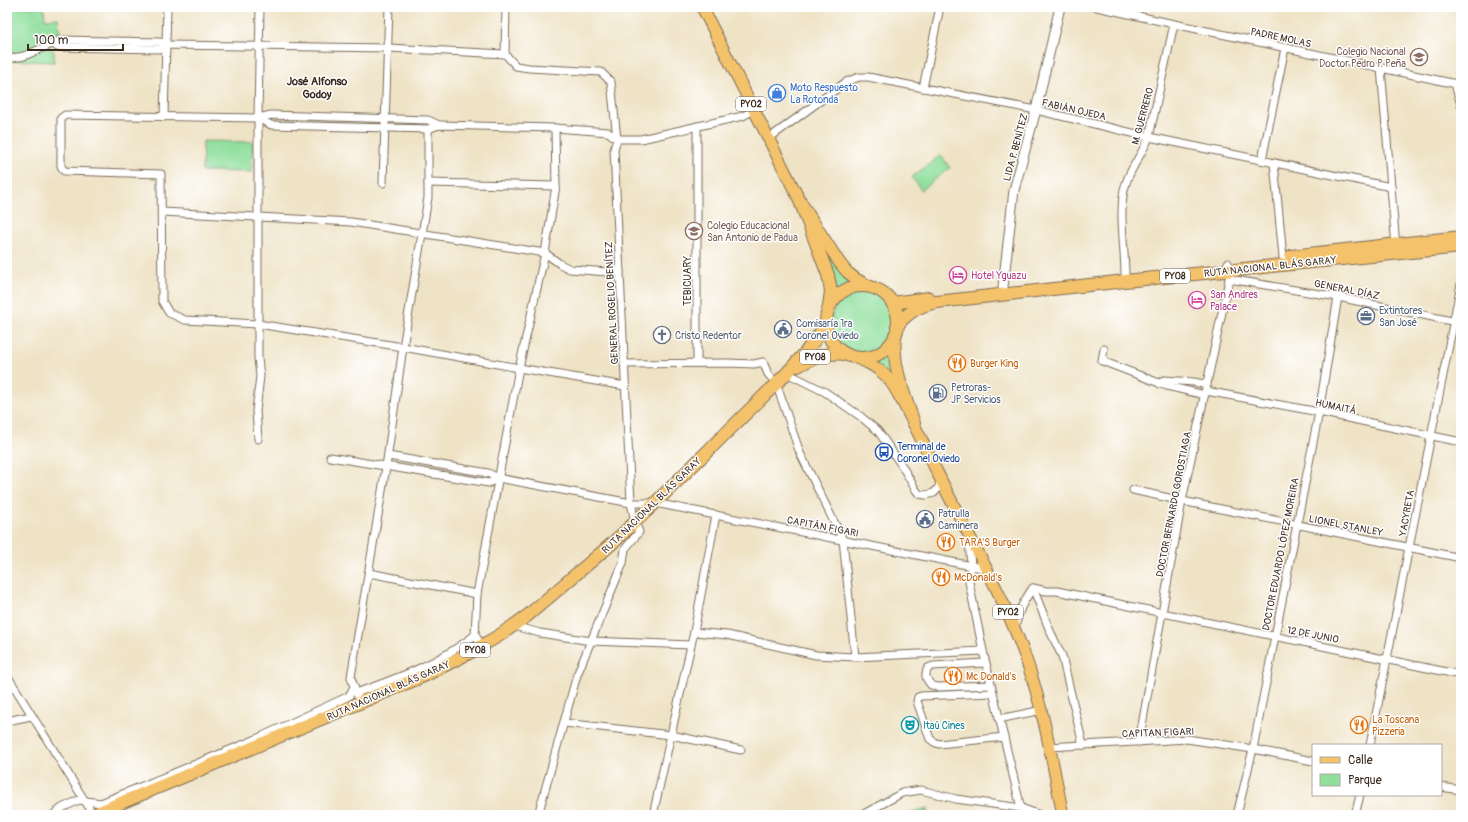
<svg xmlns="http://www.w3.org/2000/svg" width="1468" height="822" font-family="Pangolin,sans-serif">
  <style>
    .green { fill: #90df9d; stroke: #66845e }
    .forest { fill: #74be84; stroke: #587451 }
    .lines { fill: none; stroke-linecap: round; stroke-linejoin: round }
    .minor-casing { stroke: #7a6b59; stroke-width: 9 }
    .tertiary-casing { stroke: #7a6b59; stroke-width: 11 }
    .primary-casing { stroke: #7a6b59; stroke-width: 13 }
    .trunk-casing { stroke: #7a6b59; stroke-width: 14 }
    .minor { stroke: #fff; stroke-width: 7 }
    .tertiary { stroke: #fff; stroke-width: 9 }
    .primary { stroke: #f4c26a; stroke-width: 11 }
    .trunk { stroke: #f4c26a; stroke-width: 12 }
    .labels { text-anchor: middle; stroke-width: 3; stroke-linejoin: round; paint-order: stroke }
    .shield { fill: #fff; stroke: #766a62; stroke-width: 1 }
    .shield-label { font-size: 9px; font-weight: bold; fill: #3b2a1e }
    .street-label { font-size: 10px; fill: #3b2a1e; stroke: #fff }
    .education-label { font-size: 10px; fill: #785e54; stroke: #fff; text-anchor: end }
    .shop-label { font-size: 10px; fill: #366cbe; stroke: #fff; text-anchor: start }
    .hotel-label { font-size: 10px; fill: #b23c85; stroke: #fff; text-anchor: start }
    .service-label { font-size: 10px; fill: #4e5e75; stroke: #fff; text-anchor: start }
    .worship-label { font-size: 10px; fill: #5b616d; stroke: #fff; text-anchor: start }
    .food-label { font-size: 10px; fill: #c56008; stroke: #fff; text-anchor: start }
    .transit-label { font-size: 10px; fill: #164399; stroke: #fff; text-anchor: start }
    .culture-label { font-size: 10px; fill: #0d838f; stroke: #fff; text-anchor: start }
    .neighbourhood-label { font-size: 11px; font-weight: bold; fill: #3b2a1e; stroke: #fff }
  </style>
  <rect width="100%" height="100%" fill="#fff"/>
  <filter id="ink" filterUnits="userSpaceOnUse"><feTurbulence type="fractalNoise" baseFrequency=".025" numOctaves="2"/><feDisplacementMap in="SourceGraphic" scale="8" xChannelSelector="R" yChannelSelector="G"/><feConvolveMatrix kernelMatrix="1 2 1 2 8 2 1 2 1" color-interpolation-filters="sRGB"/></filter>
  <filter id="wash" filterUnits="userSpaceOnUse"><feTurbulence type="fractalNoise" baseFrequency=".012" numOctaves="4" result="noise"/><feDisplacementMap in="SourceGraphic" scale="16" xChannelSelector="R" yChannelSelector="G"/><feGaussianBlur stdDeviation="0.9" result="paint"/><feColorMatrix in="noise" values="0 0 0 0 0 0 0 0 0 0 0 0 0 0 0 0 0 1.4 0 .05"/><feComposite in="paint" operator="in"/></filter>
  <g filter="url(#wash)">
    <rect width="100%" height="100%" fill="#efe3c6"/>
    <g class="green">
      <polygon points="7,7 44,7 45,19 58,18 60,36 49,41 49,48 54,51 54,62 7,60"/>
      <polygon points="203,141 253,142 252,172 202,171"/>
      <polygon points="941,155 950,168 921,190 912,177"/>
      <polygon points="818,237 857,283 847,285 836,293"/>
      <circle cx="862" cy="322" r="31"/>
      <polygon points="890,350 898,387 872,360 882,357"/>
    </g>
    <polygon class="forest" points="928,808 929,815 898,815 899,815"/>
  </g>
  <g filter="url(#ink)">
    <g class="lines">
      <defs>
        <g id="minor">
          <polyline points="1097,7 1174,24 1461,85"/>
          <polyline points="53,43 57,47 160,49 166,45 388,48 505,54 516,66 529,68 601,72 611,82 617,139 614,149 631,503 635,522 639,532 625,549 623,563 577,675 538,815"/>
          <polyline points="505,54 506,7"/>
          <polyline points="7,59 24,56 61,40 160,42 166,45"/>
          <polyline points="1381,68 1396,247"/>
          <polyline points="1455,84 1461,105"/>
          <polyline points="923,88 940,7"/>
          <polyline points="164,117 167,7"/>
          <polyline points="258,118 271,125 428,129 439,125 555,128 608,132 617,139 641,139 743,116 754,110"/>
          <polyline points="439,125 428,120 271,115 258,118 65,115 61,118 61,166 64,171 161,174 162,301 169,313 185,320 258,324 403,347 519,368 625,386"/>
          <polyline points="768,139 846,82 859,77 868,77 1036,110 1149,137 1391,187"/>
          <polyline points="1262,160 1285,48"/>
          <polyline points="1274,163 1283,257"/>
          <polyline points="383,183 389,7"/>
          <polyline points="428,183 556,186"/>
          <polyline points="162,212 351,222 545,253 560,264 570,269 607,272 620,272"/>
          <polyline points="1229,279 1338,297 1461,323"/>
          <path d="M1125,281C1126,253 1117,208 1126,183C1131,167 1143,153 1149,137L1174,24"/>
          <polyline points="1104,349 1102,361 1167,386 1205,395"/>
          <polyline points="697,363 697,126"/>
          <polyline points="624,364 728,363 754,364 763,362 768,374 776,383 800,453 843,540 855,657"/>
          <polyline points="787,373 825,392 860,416 878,431 902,466 916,490 919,494 926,495 934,493 939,487 940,478"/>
          <polyline points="1160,384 1164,380 1194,382 1207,385"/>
          <polyline points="1206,391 1319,412 1461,442"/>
          <polyline points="258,439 256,411 260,376 258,358 258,118 260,7"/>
          <polyline points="388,456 488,473 498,478 631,503 655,503 987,569"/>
          <polyline points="330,457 489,483 498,478"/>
          <polyline points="1133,490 1182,501 1461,558"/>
          <polyline points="969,541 971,566 969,582 983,651 1021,808"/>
          <polyline points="369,573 477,594"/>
          <polyline points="1033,588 1050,631 1062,656 1083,745"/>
          <polyline points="514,626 540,633 591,641 691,645"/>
          <path d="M1015,628C1019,610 1022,603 1033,588L1046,591H1057L1461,675"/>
          <polyline points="694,632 727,635 816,655 855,657 983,651"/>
          <polyline points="482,646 475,635 477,594 519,368 545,253 556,186 555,128"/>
          <path d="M985,663L933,666L928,668C924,675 926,679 931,685L938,687L991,685"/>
          <polyline points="7,675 93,814"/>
          <path d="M356,693C398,678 440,663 475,635"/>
          <polyline points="993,693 921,696 918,697 917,701 930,739 934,742 939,744 1004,737"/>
          <polyline points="360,702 354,687 351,677 386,467 403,347 428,198 428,129"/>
          <polyline points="999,719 1042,710"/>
          <polyline points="7,721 31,716"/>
          <polyline points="564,723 671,735 741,750"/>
          <polyline points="1139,742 1182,501 1231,270 1228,263"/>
          <polyline points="1370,745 1461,284"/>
          <polyline points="1049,747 1187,739 1253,749 1313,761"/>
          <polyline points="1441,787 1461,790"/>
          <polyline points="7,814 7,815"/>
          <polyline points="53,815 62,808 79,800 101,803 254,740 349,696 354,687"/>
          <polyline points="653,815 694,632 716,515"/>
          <polyline points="862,815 902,793 921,790 956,799 1021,808 1040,815"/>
          <polyline points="1237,815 1253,749 1319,412 1338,297"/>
          <polyline points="1355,815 1360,795"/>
        </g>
        <polyline id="tertiary" points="1004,294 1003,287 1014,190 1036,110 1060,7"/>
        <g id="primary">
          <polyline points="702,7 800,201 839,262 847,272 856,279 871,287"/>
          <path d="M851,356C864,361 875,365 885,375C893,383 898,394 903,403C916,427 927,452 939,476C970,540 1007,600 1029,668C1045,716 1053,766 1063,815"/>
        </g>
        <g id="trunk">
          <polyline points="800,201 828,275 831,291 829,306"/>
          <polyline points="1291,256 1461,237"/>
          <circle cx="862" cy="322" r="36"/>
          <polyline points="892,303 929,298"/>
          <path d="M897,326C907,312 920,305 937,302L1125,281L1461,247"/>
          <path d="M895,335C892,367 904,394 914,423"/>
          <path d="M798,366C814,357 827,352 846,354"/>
          <polyline points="92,815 426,675 471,652 500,635 527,616 615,541 655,503 787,373 805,353 826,325"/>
        </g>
      </defs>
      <use href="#minor" class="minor-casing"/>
      <use href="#tertiary" class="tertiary-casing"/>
      <use href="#primary" class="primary-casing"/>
      <use href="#trunk" class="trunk-casing"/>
      <use href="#minor" class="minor"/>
      <use href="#tertiary" class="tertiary"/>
      <use href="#primary" class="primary"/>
      <use href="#trunk" class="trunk"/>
    </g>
  </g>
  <defs>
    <symbol id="school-ring" viewBox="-11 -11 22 22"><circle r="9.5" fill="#fff" stroke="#8d6e63" stroke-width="1.5"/><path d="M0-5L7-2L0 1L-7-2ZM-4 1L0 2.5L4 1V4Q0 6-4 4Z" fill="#8d6e63"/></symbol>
    <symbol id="shop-ring" viewBox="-11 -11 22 22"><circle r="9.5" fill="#fff" stroke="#3f7fe0" stroke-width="1.5"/><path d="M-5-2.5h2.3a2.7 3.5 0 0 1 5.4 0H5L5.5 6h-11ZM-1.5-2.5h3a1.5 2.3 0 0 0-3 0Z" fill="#3f7fe0"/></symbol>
    <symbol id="hotel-ring" viewBox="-11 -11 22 22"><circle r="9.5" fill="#fff" stroke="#d1479c" stroke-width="1.5"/><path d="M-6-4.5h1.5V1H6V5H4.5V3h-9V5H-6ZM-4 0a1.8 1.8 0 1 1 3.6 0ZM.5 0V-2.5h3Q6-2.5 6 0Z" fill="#d1479c"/></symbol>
    <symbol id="office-ring" viewBox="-11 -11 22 22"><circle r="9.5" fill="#fff" stroke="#5c6f8a" stroke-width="1.5"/><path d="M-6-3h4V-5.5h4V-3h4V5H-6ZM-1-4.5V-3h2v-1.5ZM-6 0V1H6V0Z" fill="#5c6f8a"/></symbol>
    <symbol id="civic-ring" viewBox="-11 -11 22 22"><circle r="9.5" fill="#fff" stroke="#5c6f8a" stroke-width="1.5"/><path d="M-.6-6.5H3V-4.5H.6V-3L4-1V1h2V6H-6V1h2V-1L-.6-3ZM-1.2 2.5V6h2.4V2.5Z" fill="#5c6f8a"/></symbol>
    <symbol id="church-ring" viewBox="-11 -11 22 22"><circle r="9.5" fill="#fff" stroke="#6b7280" stroke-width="1.5"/><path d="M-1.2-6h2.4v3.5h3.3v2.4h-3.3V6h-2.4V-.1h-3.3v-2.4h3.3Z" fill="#6b7280"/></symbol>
    <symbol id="restaurant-ring" viewBox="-11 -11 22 22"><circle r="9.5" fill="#fff" stroke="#e8710a" stroke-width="1.5"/><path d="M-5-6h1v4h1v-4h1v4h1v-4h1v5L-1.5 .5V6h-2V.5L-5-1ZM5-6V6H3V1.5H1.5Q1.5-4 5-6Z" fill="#e8710a"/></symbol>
    <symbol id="fuel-ring" viewBox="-11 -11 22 22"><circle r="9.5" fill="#fff" stroke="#5c6f8a" stroke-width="1.5"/><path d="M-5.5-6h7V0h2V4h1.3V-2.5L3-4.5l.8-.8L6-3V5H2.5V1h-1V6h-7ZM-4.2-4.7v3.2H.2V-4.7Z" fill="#5c6f8a"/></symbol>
    <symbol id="bus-ring" viewBox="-11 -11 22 22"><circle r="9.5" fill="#fff" stroke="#1a4fb4" stroke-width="1.5"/><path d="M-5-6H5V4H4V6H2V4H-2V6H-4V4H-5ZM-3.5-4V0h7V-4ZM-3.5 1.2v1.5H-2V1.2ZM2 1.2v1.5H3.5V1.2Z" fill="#1a4fb4"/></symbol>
    <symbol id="theatre-ring" viewBox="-11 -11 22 22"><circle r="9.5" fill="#fff" stroke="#0f9aa8" stroke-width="1.5"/><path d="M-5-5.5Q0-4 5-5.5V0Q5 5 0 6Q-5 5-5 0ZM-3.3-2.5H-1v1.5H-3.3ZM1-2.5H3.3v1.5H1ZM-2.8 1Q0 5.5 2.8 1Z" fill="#0f9aa8"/></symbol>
  </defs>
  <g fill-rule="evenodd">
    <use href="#school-ring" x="1409" y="47" width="20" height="20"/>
    <use href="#shop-ring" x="767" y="83" width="20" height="20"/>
    <use href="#school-ring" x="684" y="221" width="20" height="20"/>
    <use href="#hotel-ring" x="948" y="265" width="20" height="20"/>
    <use href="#hotel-ring" x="1187" y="290" width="20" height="20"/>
    <use href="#office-ring" x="1356" y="306" width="20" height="20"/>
    <use href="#civic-ring" x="773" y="319" width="20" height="20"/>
    <use href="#church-ring" x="652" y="325" width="20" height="20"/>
    <use href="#restaurant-ring" x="947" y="353" width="20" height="20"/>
    <use href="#fuel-ring" x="928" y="383" width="20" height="20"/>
    <use href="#bus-ring" x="874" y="442" width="20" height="20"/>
    <use href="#civic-ring" x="915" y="509" width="20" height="20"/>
    <use href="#restaurant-ring" x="936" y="532" width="20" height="20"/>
    <use href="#restaurant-ring" x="931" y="567" width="20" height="20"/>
    <use href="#restaurant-ring" x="943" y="666" width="20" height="20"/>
    <use href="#theatre-ring" x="900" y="715" width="20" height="20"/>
    <use href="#restaurant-ring" x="1349" y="715" width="20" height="20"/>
  </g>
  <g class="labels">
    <g class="shield">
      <rect x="736" y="97" width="30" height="14" rx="3"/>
      <rect x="1160" y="269" width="30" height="14" rx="3"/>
      <rect x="800" y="350" width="30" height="14" rx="3"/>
      <rect x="993" y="605" width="30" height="14" rx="3"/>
      <rect x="460" y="643" width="30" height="14" rx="3"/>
    </g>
    <g class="shield-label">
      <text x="751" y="107">PY02</text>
      <text x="1175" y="279">PY08</text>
      <text x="815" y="360">PY08</text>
      <text x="1008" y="615">PY02</text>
      <text x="475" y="653">PY08</text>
    </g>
    <g class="street-label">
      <text transform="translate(1281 37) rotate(12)" y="4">PADRE MOLAS</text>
      <text transform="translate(1074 109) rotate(13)" y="4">FABIÁN OJEDA</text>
      <text transform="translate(1142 116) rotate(-75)" y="4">M. GUERRERO</text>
      <text transform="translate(1015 147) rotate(-75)" y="4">LIDA P. BENÍTEZ</text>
      <text transform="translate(1270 266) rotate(-6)" y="4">RUTA NACIONAL BLÁS GARAY</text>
      <text transform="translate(687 281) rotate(-90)" y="4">TEBICUARY</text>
      <text transform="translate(1347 289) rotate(11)" y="4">GENERAL DÍAZ</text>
      <text transform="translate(611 303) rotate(-93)" y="4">GENERAL ROGELIO BENÍTEZ</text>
      <text transform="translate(1336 406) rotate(12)" y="4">HUMAITÁ</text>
      <text transform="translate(1173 504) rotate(-79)" y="4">DOCTOR BERNARDO GOROSTIAGA</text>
      <text transform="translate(651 505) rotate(-44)" y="4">RUTA NACIONAL BLÁS GARAY</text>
      <text transform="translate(1406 513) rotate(-80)" y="4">YACYRETA</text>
      <text transform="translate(1346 525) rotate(11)" y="4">LIONEL STANLEY</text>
      <text transform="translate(823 526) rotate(11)" y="4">CAPITÁN FIGARI</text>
      <text transform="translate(1280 554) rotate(-79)" y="4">DOCTOR EDUARDO LÓPEZ MOREIRA</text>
      <text transform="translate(1313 634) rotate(11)" y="4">12 DE JUNIO</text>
      <text transform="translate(388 690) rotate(-24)" y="4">RUTA NACIONAL BLÁS GARAY</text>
      <text transform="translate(1158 732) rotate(-2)" y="4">CAPITAN FIGARI</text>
    </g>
    <g class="education-label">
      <text x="1406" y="55">Colegio Nacional<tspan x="1406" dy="12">Doctor Pedro P. Peña</tspan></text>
      <text x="707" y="229" text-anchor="start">Colegio Educacional<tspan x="707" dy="12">San Antonio de Padua</tspan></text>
    </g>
    <g class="shop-label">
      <text x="790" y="91">Moto Respuesto<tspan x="790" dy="12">La Rotonda</tspan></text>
    </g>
    <g class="hotel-label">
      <text x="971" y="279">Hotel Yguazu</text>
      <text x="1210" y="298">San Andres<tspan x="1210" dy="12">Palace</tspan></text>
    </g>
    <g class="service-label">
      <text x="1379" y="314">Extintores<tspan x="1379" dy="12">San José</tspan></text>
      <text x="796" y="327">Comisaría 1ra<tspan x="796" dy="12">Coronel Oviedo</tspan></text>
      <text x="951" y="391">Petroras-<tspan x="951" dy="12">JP Servicios</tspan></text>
      <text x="938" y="517">Patrulla<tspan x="938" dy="12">Caminera</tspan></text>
    </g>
    <g class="worship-label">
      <text x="675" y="339">Cristo Redentor</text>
    </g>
    <g class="food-label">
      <text x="970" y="367">Burger King</text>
      <text x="959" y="546">TARA'S Burger</text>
      <text x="954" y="581">McDonald's</text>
      <text x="966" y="680">Mc Donald's</text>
      <text x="1372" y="723">La Toscana<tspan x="1372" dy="12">Pizzeria</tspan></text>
    </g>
    <g class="transit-label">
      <text x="897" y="450">Terminal de<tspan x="897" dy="12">Coronel Oviedo</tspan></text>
    </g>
    <g class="culture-label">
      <text x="923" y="729">Itaú Cines</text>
    </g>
    <g class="neighbourhood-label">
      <text x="317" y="85">José Alfonso<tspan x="317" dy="13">Godoy</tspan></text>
    </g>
  </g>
  <rect width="1468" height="822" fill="none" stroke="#fff" stroke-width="24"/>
  <rect x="1312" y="744" width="130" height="52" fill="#ffffff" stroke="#b1aaa5"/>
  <rect x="1320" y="757" width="20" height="6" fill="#f4c26a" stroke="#b1aaa5"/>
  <text x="1348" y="764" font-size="12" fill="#3b2a1e">Calle</text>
  <rect x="1320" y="774" width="20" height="12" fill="#90df9d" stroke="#b1aaa5"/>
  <text x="1348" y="784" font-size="12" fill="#3b2a1e">Parque</text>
  <path d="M28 44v6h95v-6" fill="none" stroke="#3b2a1e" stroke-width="2"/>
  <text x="34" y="44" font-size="12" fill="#3b2a1e" stroke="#ffffff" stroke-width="3" paint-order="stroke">100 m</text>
</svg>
